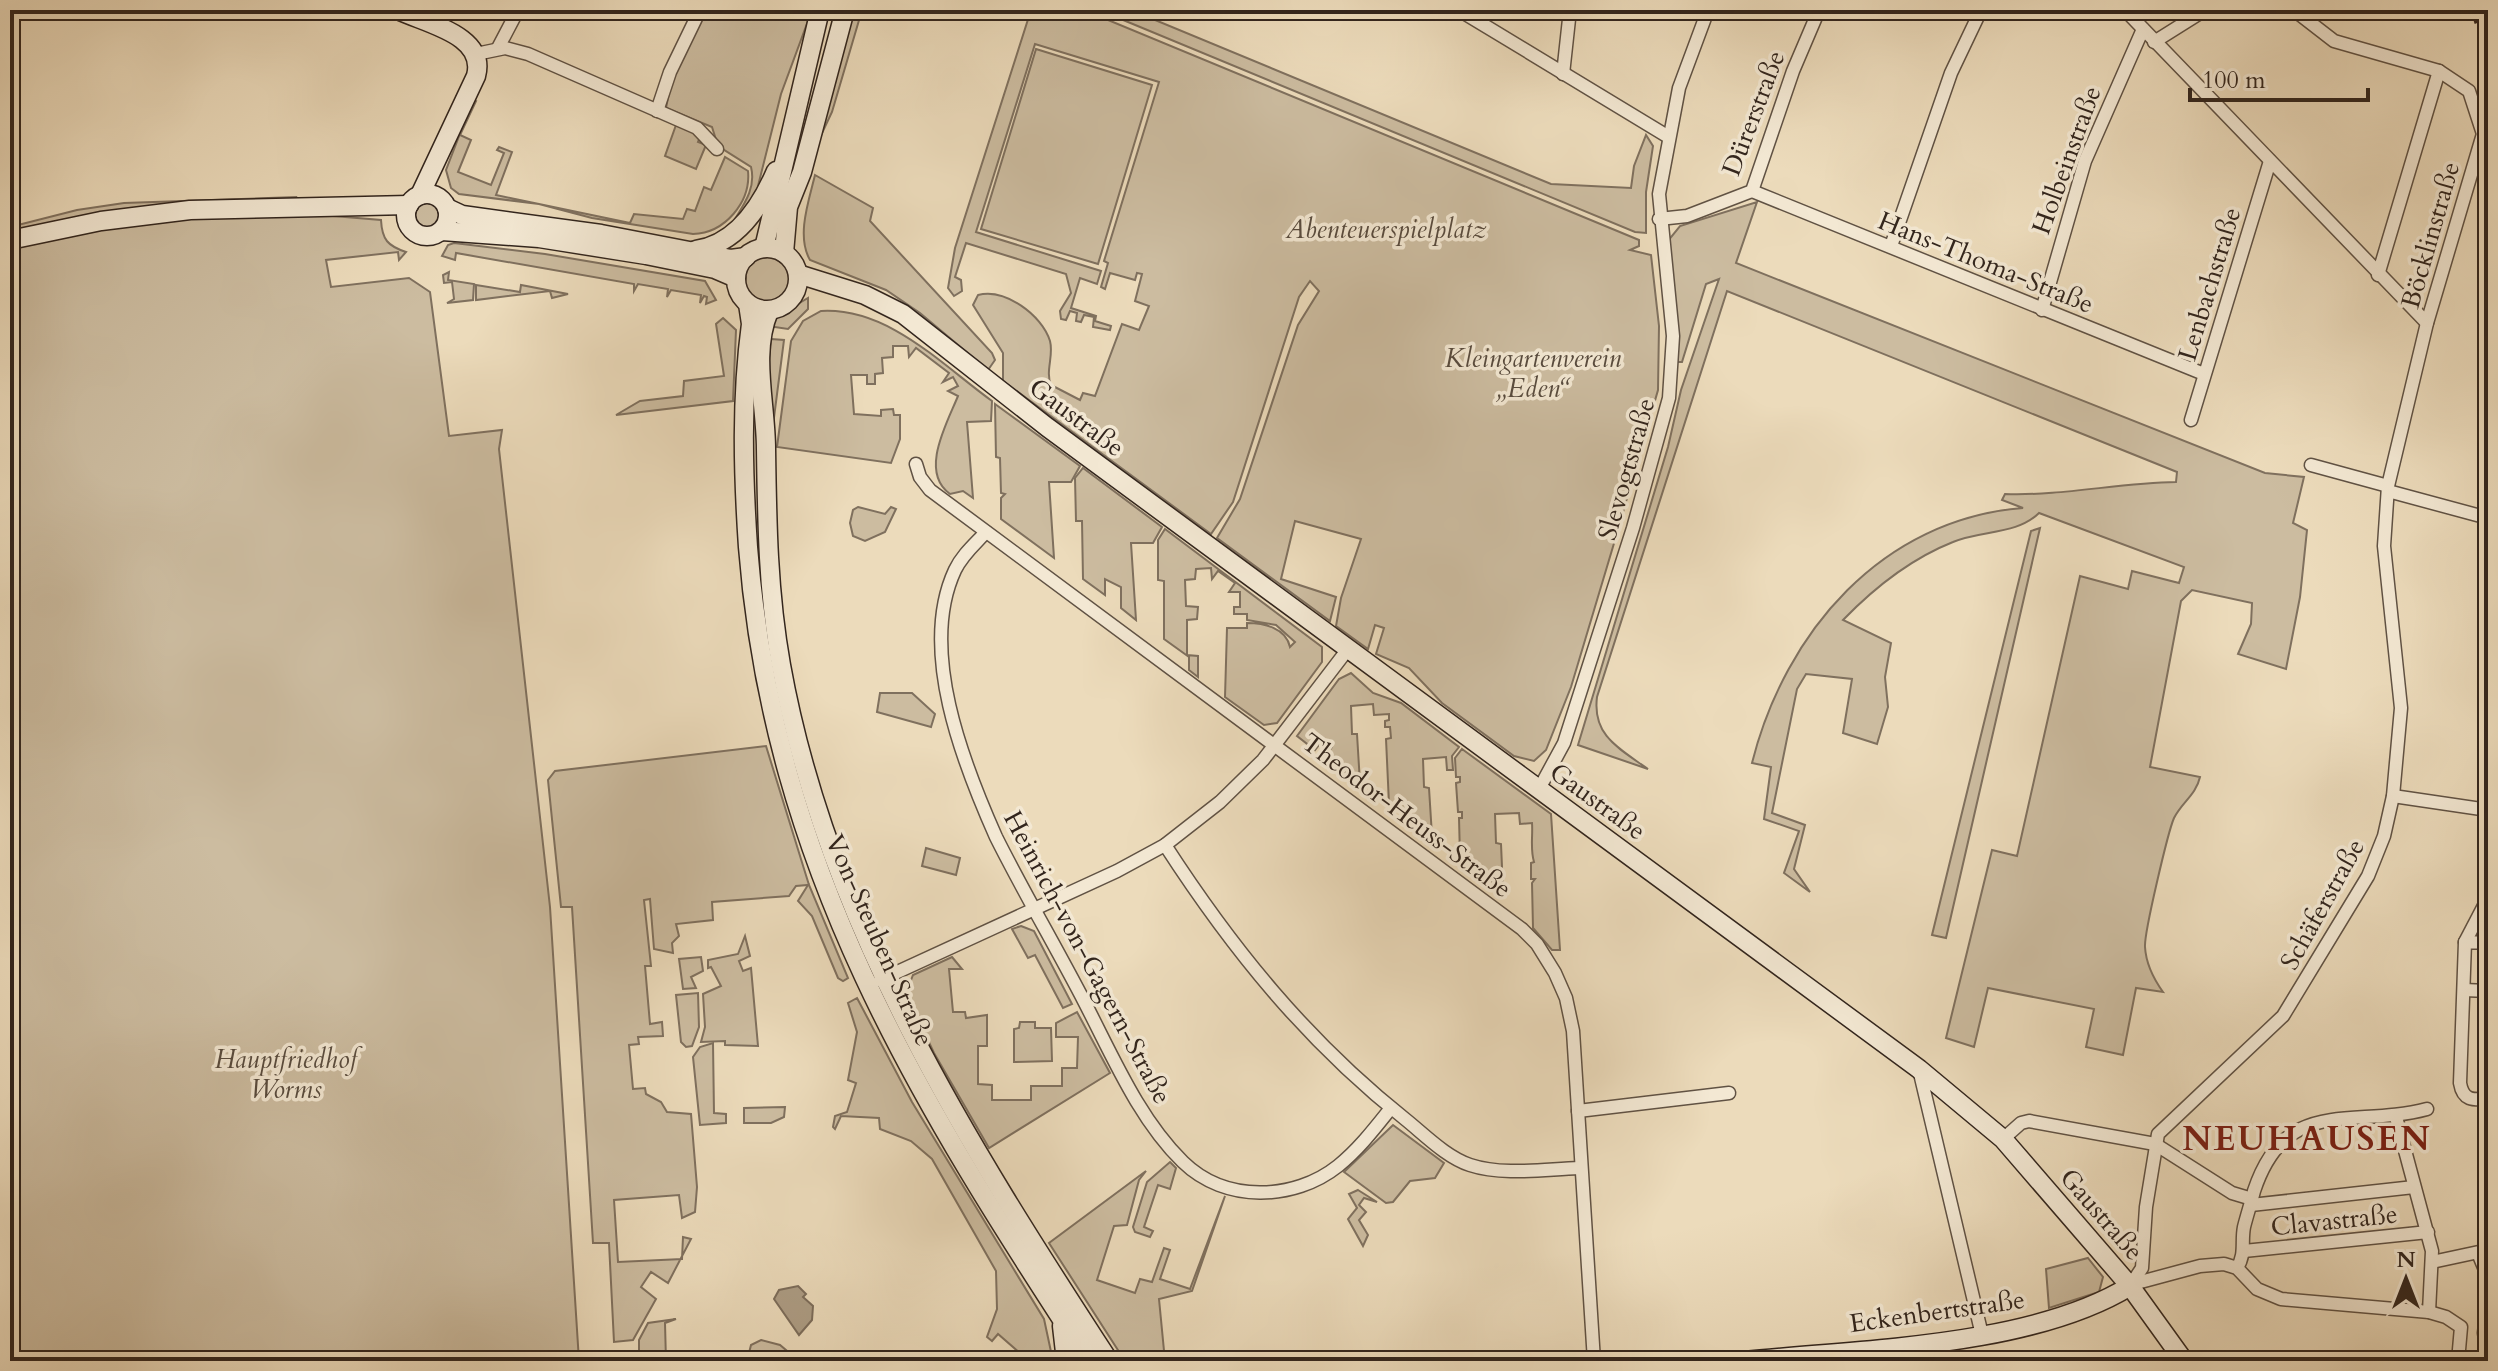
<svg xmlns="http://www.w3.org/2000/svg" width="2498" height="1371" font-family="Cardo,serif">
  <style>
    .green { fill: #ccbca0; stroke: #7f705e; stroke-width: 2 }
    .water { fill: #ad9d85; stroke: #7c6d5b; stroke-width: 2 }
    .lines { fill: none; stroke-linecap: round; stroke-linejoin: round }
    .street-casing { stroke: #605244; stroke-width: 15 }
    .secondary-casing { stroke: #32251d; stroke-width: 21 }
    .street { stroke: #f3e8d3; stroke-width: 12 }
    .secondary { stroke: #f3e8d3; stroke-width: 18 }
    .rail { stroke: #32251d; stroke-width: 4; stroke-dasharray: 14 14; stroke-linecap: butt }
    .labels { text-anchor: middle; stroke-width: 7; stroke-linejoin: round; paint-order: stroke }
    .street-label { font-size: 26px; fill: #32251d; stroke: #f3e8d3 }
    .park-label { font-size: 26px; font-style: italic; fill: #584b3e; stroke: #f3e8d3 }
    .district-label { font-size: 34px; font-weight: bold; letter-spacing: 2px; fill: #7a1f14; stroke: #f3e8d3 }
  </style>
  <rect width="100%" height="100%" fill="#ecdbbb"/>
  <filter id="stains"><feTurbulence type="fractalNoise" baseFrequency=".0025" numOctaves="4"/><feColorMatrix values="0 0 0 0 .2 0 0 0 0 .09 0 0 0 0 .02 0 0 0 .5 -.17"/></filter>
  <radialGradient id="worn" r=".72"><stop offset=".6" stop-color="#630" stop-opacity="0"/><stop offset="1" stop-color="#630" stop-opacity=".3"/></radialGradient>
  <g class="green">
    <path d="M704,10H812L781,94L757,190L752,204L735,219C745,203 756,187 751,167L718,146L712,127L666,108L673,72Z"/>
    <polygon points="848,10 862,10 832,112 807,165"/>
    <path d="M1031,10H1084L1639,240V246L1630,250L1651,255L1659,326L1658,390L1617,533L1605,530L1603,533L1615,540L1571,687L1546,750L1534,761L1514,756L1442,703L1409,668L1376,654L1384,628L1375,625L1368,649L1336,626L1341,598L1361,539L1295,521L1281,579L1336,597L1330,621L1217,538L1240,499L1298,325L1319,291L1310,281L1299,297L1233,502L1211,534L1003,381V353L973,305L978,295C1005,288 1042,315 1050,341C1054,356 1045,371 1051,385L1080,400L1083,393L1095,396L1122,324L1139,330L1149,306L1135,301L1142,274L1137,273L1135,280L1110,273L1105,289L1101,287L1108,263L1104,261L1159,82L1035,44L976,232L1101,271L1097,284L1080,278L1071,308L1096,316L1095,321L1111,326L1110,330L1093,327L1094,317L1084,315L1081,322L1076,321L1077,313L1070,311L1066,320L1061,319L1060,311L1071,293L1066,274L966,243L955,277L961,280L962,291L954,296L948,288L955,248Z"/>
    <polygon points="1099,10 1131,10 1551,184 1631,188 1634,166 1646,135 1653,146 1646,192 1646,233 1635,232"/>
    <polygon points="1036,49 1152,85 1098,264 981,229"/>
    <path d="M473,100L476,101L460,135L471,140L458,172L491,185L504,153L497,150L499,147L512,152L496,195L630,223L634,214L683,219L687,209L695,211L704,187L711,190L725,157L748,171C751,202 725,233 693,234L592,218L539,204L459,194L451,188L446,170Z"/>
    <polygon points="676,125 701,135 698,142 706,145 696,169 665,156"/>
    <path d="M815,175L873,208L870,221L992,353L995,360L988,370L920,313L886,290L810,260C796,236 809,200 815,175Z"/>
    <polygon points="296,197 295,200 10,233 10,227 77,210 124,203"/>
    <circle cx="427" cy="214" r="14"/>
    <path d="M1757,202L1736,263L2265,473L2304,477L2293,523L2307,530L2300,597L2286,669L2238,654L2251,624L2252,603L2192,590L2181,601L2150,767L2200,777C2196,795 2182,802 2174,818C2168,832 2144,933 2145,947C2146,964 2153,978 2163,992L2136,988L2123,1055L2086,1047L2094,1009L1988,988L1974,1047L1946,1038L1992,850L2017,856L2080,576L2128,589L2132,571L2179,583L2184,567L2039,513C2017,535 1981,530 1953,542C1910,559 1875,587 1843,620L1891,643L1885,677L1888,707L1877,744L1843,733L1852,679L1806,674L1797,689L1772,813L1805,825L1794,869L1810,892L1784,873L1799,831L1764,819L1771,767L1752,763C1785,632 1882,519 2023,508L2002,500L2005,494C2062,496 2118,483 2176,482L2177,472L1727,291L1597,697C1592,736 1620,749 1648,769L1578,745L1668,447L1681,390L1719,279L1706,284L1682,362H1677L1667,242L1680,226Z"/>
    <path d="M309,214L381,220C382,240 388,246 406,252L399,260L398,252L326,260L331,287L409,278L430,292L449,436L502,430L499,449L550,907L579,1361H10V246L162,219Z"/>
    <polygon points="454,243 545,254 705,281 716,300 706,304 707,297 704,296 700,303 701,295 671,290 667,297 668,289 638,284 634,291 634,284 456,253 455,260 442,256 448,245"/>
    <circle cx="767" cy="279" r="24"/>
    <polygon points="449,272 448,280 474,284 473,300 447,303 454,299 452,282 444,283 443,275"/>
    <polygon points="476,285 520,292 521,285 568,294 552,298 550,291 476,300"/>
    <polygon points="808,298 808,309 788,329 768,326 774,318"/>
    <path d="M821,311C888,307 942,365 992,401L991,421L967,422L973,498L963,491L950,494C919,472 947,423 958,396L948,391L958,386L953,377L943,382L949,373L916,348L909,357L908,346H893V357L882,358L883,373L875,374V384H867V375H851L854,414L881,416V410L893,409L894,415H900V439L891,463L777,447L791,341L803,321Z"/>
    <polygon points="723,318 736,330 733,401 616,415 640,401 683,396 684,381 724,376 716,324"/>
    <polygon points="771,339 784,340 772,433 767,382"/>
    <polygon points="995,404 1080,466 1071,482 1049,482 1054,558 1001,519 1001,498 1005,494 1001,493 1000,458 996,457"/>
    <polygon points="1083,468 1162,527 1153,543 1131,543 1136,620 1121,608 1121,587 1105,579 1105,595 1083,579 1082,521 1076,521 1075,478"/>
    <polygon points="858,507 885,514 891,507 896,509 885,532 865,541 853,536 850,523 853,510"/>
    <polygon points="2040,528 1946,938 1932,935 2031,531"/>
    <path d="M1165,529L1322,647V662L1277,723L1264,725L1225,697L1227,628H1247V623C1264,623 1286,628 1290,647L1295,642L1276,625L1247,620V614H1234V607H1240V592H1229L1235,583L1218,571L1212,579L1211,568L1196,569L1195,579L1185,580L1186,606L1198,607L1197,619L1187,620V655L1198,656V677L1189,670V657L1164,639V581L1158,580V540Z"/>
    <polygon points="1351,673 1373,693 1401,703 1459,747 1452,756 1453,770 1447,770 1446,757 1423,759 1424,787 1429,788 1432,836 1389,804 1386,739 1391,738 1390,727 1385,727 1385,721 1389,720 1389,714 1374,715 1373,704 1351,706 1352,734 1357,734 1360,783 1325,757 1332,747 1323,740 1315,750 1297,736 1339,679"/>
    <polygon points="880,693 912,693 935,714 931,727 877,712"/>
    <polygon points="766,746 809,885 848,978 843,981 838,978 812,916 798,901 808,885 796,886 789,896 712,902 713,920 676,924 679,936 672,943 673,953 654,949 650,899 644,900 651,966 645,966 650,1024 662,1022 663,1036 638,1037 639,1044 629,1045 633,1089 645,1088 646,1094 661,1102 667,1112 691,1114 697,1187 695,1212 682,1218 679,1195 614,1200 618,1262 682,1259 683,1237 691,1239 668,1283 651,1272 641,1287 656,1299 633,1340 614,1342 609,1243 593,1243 572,907 561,907 548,780 555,771"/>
    <path d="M1462,749L1551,814L1560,950H1552L1533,928L1532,883L1535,879H1531V863L1534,862C1530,849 1533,836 1532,823L1520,824L1519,813L1495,814L1496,843L1501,844L1503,890L1460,857L1459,818H1462V812H1458L1456,783L1460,782V777H1456L1455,758Z"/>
    <polygon points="926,848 960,858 956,875 922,866"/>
    <polygon points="1021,926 1034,931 1072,1004 1063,1008 1035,955 1028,958 1012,929"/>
    <polygon points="745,936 750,956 739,961 743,971 751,968 758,1046 725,1045 725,1041 701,1042 705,1027 703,994 721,986 711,967 708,968 708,960 738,954"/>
    <polygon points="701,957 703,971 691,977 696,988 683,989 679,959"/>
    <polygon points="952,957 962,969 949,969 953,1012 965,1012 966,1018 987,1015 987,1046 978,1046 978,1084 992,1085 992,1100 1031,1100 1031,1086 1062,1086 1062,1068 1077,1068 1078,1037 1056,1037 1056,1023 1077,1012 1110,1073 989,1148 934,1053 906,993 913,975"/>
    <polygon points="698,993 699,1027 692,1046 686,1047 681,1042 676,995"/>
    <polygon points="857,998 912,1102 1044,1319 1053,1361 1029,1361 998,1334 992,1341 987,1337 997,1309 996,1271 932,1159 911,1141 880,1129 879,1118 841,1116 835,1129 833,1127 835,1116 847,1112 856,1083 848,1080 857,1032 848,1003"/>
    <polygon points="1020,1022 1035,1022 1035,1028 1051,1028 1052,1061 1014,1062 1014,1029 1019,1028"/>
    <polygon points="713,1043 714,1113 726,1114 726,1123 700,1125 693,1057 700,1047"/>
    <polygon points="785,1107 784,1117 771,1123 744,1123 744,1108"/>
    <polygon points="1393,1125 1444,1163 1435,1178 1410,1181 1393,1202 1386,1203 1344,1172"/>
    <polygon points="1170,1162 1176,1168 1170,1189 1158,1185 1144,1227 1153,1231 1150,1237 1135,1232 1133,1227 1147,1182"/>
    <polygon points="1146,1171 1139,1180 1127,1225 1114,1226 1097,1280 1135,1293 1140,1279 1152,1282 1164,1248 1170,1250 1160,1279 1190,1289 1225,1196 1192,1291 1159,1299 1165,1361 1125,1361 1049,1243"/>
    <polygon points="1358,1190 1377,1202 1364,1198 1359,1205 1366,1212 1359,1220 1368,1235 1363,1246 1348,1219 1357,1208 1349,1194"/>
    <polygon points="2088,1258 2103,1277 2099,1292 2049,1308 2046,1269"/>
    <polygon points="676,1319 665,1323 666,1361 639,1361 639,1340 648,1323"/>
    <polygon points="761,1340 780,1345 799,1361 747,1361 751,1345"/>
  </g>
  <polygon class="water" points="798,1286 806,1294 803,1297 813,1306 812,1320 799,1335 774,1299 779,1290"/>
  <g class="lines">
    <defs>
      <g id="street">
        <polyline points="1459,10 1667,136"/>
        <polyline points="2125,10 2427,323"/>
        <polyline points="2154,42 2205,10"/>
        <polyline points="498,48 518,10"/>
        <polyline points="476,54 505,48 528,54 697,128 717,149"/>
        <polyline points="1563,74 1570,10"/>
        <polyline points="657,111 670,72 700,10"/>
        <polyline points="1752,191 2204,374"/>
        <polyline points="1659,219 1687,216 1752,191 1793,71 1819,10"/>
        <polyline points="1891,246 1951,73 1981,10"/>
        <polyline points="2378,275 2439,71"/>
        <polyline points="2042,310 2085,161 2143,29"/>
        <polyline points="2191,420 2270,161"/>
        <polyline points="916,464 920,477 930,490 1522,929 1537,944 1555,973 1566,998 1573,1031 1594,1361"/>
        <polyline points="2311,465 2388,486"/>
        <polyline points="2388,491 2488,518"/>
        <path d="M986,532C975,544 962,555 955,570C918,649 963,763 996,837C1024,893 1056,947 1085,1003C1113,1057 1139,1119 1183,1162C1225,1203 1294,1201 1338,1166C1359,1149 1375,1128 1391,1108"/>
        <polyline points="1539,789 1564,743 1633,528 1669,398 1673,336 1659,194 1679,88 1708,10"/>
        <polyline points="2393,796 2488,810"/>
        <path d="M1165,845C1233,950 1307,1041 1405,1119C1425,1135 1446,1157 1470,1165C1503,1176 1545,1169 1579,1168"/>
        <polyline points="2465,942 2488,898"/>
        <path d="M2488,943L2465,942L2460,1083C2463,1101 2473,1100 2488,1099"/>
        <polyline points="880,980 1117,871 1165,845 1220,802 1263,760 1348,649"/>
        <polyline points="2464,990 2488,991"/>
        <polyline points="1919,1069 1982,1335"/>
        <polyline points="1578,1111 1729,1093"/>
        <polyline points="2396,1117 2432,1251 2429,1312"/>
        <polyline points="2003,1139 2021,1123 2029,1121 2155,1144 2232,1193 2252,1199"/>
        <polyline points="2251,1205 2414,1187"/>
        <polyline points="2244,1251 2428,1232"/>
        <polyline points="2478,1253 2488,1277"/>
        <polyline points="2432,1262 2488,1250"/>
        <path d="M2237,1268C2246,1254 2241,1242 2244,1227C2247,1215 2251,1203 2254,1191C2286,1094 2353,1129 2427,1109"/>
        <polyline points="2133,1284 2200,1266 2224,1264 2237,1268 2257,1289 2281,1299 2429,1312 2446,1317 2461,1327 2458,1361"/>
        <polyline points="2130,1286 2142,1268 2146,1207 2158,1134 2283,1016 2368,876 2384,836 2393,796 2401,708 2384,546 2388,486 2427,323 2483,134 2469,91 2439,71 2334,41 2294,10"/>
        <polyline points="2488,1301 2484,1333 2488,1356"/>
      </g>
      <g id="secondary">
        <path d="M398,10C427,24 487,35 476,76L420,195"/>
        <circle cx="427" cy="215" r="21"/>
        <polyline points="447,208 462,215 601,234 731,259 746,257"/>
        <polyline points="442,231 539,238 646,255 715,269 736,278"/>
        <polyline points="10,240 101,221 190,210 409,205"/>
        <circle cx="767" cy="279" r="31"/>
        <polyline points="764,248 820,10"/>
        <path d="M696,250C737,244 761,206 776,171"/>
        <polyline points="784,253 788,207 802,172 845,10"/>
        <polyline points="798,274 865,295 903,314 1047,427 1919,1069 2003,1139 2130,1286 2184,1361"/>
        <path d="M748,304L751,324C741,398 743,473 748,547C773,867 918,1100 1089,1361"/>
        <path d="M769,311C751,353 766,404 766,449C767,522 768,593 781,665C827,923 969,1146 1109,1361"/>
        <polyline points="1062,1326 1066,1361"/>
        <path d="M1745,1361C1861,1349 2031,1347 2130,1286"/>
      </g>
    </defs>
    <use href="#street" class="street-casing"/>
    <use href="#secondary" class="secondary-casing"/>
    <use href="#street" class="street"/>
    <use href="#secondary" class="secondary"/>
    <polyline class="rail" points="2472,10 2488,56"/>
  </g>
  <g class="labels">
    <g class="street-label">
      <text transform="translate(1753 113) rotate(-69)" y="9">Dürerstraße</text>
      <text transform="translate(2066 160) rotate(-70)" y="9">Holbeinstraße</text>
      <text transform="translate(2430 235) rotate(-74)" y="9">Böcklinstraße</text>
      <text transform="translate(1986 262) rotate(22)" y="9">Hans-Thoma-Straße</text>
      <text transform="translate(2209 284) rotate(-73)" y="9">Lenbachstraße</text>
      <text transform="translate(1077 417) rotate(37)" y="9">Gaustraße</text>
      <text transform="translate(1626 469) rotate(-74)" y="9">Slevogtstraße</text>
      <text transform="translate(1598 801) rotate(36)" y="9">Gaustraße</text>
      <text transform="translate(1407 815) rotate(37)" y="9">Theodor-Heuss-Straße</text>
      <text transform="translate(2322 904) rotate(-61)" y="9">Schäferstraße</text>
      <text transform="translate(880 940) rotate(66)" y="9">Von-Steuben-Straße</text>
      <text transform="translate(1088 957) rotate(62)" y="9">Heinrich-von-Gagern-Straße</text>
      <text transform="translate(2102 1214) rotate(49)" y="9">Gaustraße</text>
      <text transform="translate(2334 1220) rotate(-6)" y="9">Clavastraße</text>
      <text transform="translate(1937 1311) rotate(-8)" y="9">Eckenbertstraße</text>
    </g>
    <g class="park-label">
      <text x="1386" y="238">Abenteuerspielplatz</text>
      <text x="1533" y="367">Kleingartenverein<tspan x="1533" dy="30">„Eden“</tspan></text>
      <text x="286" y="1068">Hauptfriedhof<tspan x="286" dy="30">Worms</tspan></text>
    </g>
    <g class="district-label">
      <text x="2307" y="1150">NEUHAUSEN</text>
    </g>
  </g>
  <rect width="2498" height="1371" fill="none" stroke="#ecdbbb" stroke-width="40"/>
  <rect x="12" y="12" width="2474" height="1347" fill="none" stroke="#32251d" stroke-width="4"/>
  <rect x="20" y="20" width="2458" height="1331" fill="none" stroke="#32251d" stroke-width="2"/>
  <g transform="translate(2406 1279)" stroke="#f3e8d3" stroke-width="6" paint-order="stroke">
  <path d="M0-6L14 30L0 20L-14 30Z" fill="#32251d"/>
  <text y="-12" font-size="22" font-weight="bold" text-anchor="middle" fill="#32251d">N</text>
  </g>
  <path d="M2190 88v12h178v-12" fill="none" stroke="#32251d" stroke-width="4"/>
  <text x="2202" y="88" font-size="24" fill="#32251d" stroke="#f3e8d3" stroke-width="6" paint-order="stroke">100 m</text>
  <rect width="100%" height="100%" filter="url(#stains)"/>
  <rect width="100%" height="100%" fill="url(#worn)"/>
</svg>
